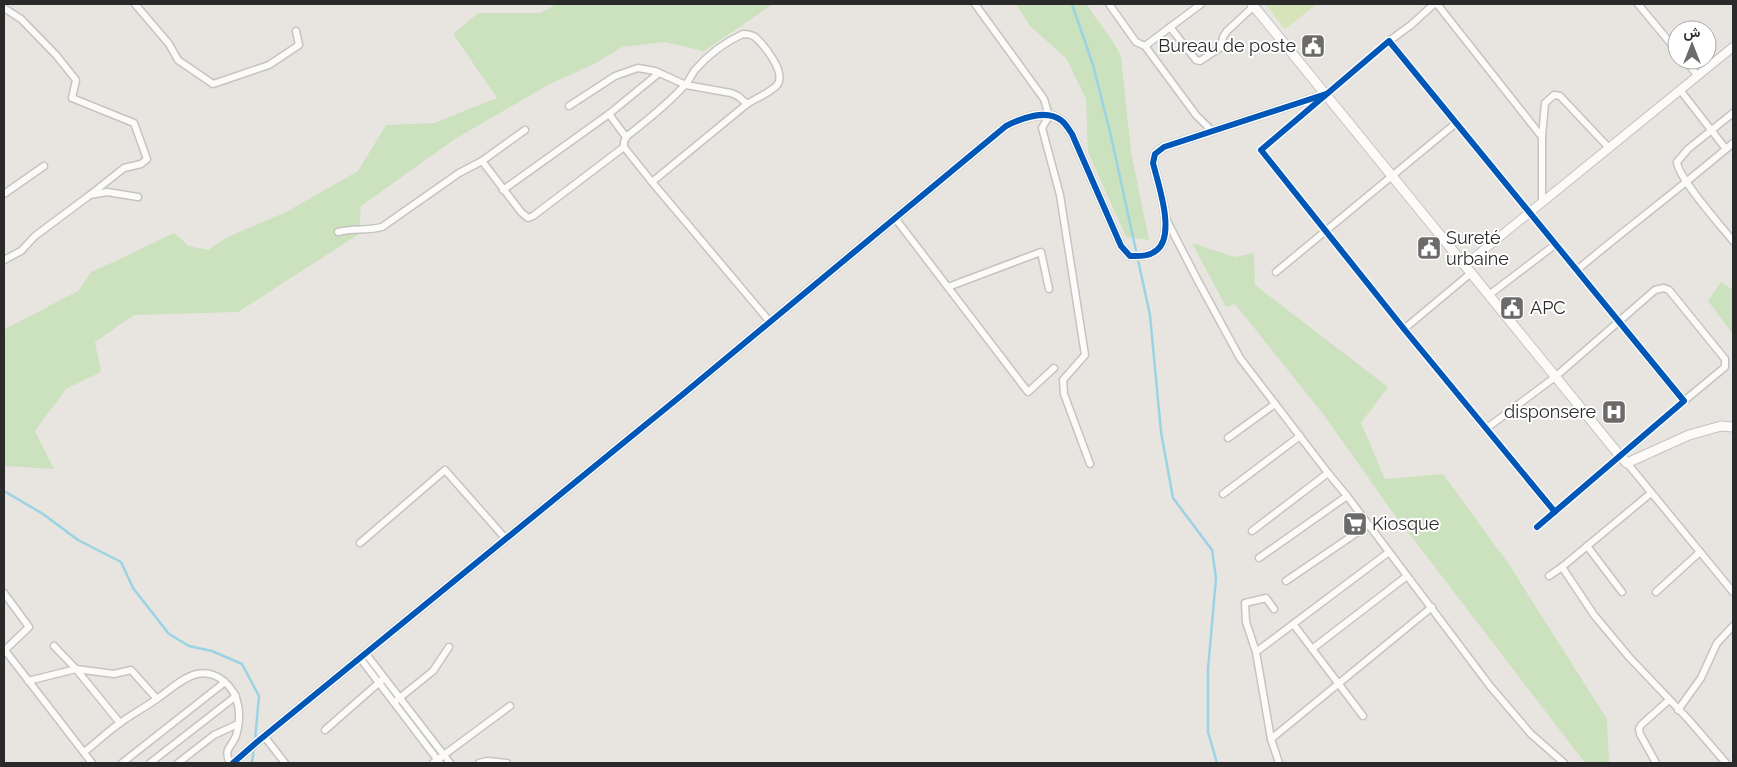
<svg xmlns="http://www.w3.org/2000/svg" width="1737" height="767" font-family="Raleway,Vazirmatn,sans-serif">
  <style>
    .green { fill: #cce1bd }
    .pitch { fill: #d6e4ba }
    .lines { fill: none; stroke-linecap: round; stroke-linejoin: round }
    .stream { stroke: #9ad3e3; stroke-width: 2.5 }
    .minor-casing { stroke: #c4c4c3; stroke-width: 9 }
    .tertiary-casing { stroke: #c4c4c3; stroke-width: 10 }
    .secondary-casing { stroke: #c4c4c3; stroke-width: 11 }
    .minor { stroke: #fcfbfa; stroke-width: 6 }
    .tertiary { stroke: #fcfbfa; stroke-width: 8 }
    .secondary { stroke: #fcfbfa; stroke-width: 9 }
    .cycleway-casing { stroke: #fff; stroke-width: 9 }
    .cycleway { stroke: #0057b8; stroke-width: 6 }
    .labels { text-anchor: middle; stroke-width: 4; stroke-linejoin: round; paint-order: stroke }
    .poi-label { font-size: 18px; fill: #2a2a2a; stroke: #fff; text-anchor: start }
  </style>
  <rect width="100%" height="100%" fill="#e8e5e1"/>
  <g class="green">
    <polygon points="557,4 773,4 704,51 664,42 622,47 598,62 546,86 455,139 361,206 359,234 238,312 134,315 95,342 101,372 66,389 35,431 54,469 4,466 5,329 78,291 91,272 109,264 174,233 189,246 208,250 228,237 288,211 358,171 386,125 434,123 497,98 453,34 478,13 540,13"/>
    <path d="M1016,4H1087C1097,23 1113,37 1121,57L1131,152L1149,240L1126,237L1088,152L1086,99L1066,58L1030,26Z"/>
    <polygon points="1192,243 1235,257 1254,253 1255,285 1388,387 1361,423 1385,479 1443,474 1508,563 1607,719 1609,763 1585,763 1391,510 1323,414 1235,304 1226,307"/>
    <polygon points="1721,282 1733,290 1733,334 1708,301"/>
  </g>
  <polygon class="pitch" points="1265,4 1317,4 1285,29"/>
  <g class="lines">
    <g class="stream">
      <polyline points="1072,4 1093,65 1111,136 1150,315 1161,432 1173,498 1212,550 1216,578 1208,669 1208,732 1217,763"/>
      <polyline points="4,491 43,514 78,540 121,562 133,588 169,634 189,646 212,651 242,664 259,696 255,740"/>
      <polyline points="252,763 254,747"/>
    </g>
    <defs>
      <g id="minor">
        <polyline points="135,4 169,44 178,60 213,84 269,65 299,45 296,31"/>
        <polyline points="975,4 1044,99 1049,116 1042,128 1060,195 1085,355 1063,380 1064,394 1090,464"/>
        <polyline points="1109,4 1136,42 1145,46"/>
        <polyline points="1201,4 1145,46 1196,115 1212,131"/>
        <polyline points="1437,4 1542,137"/>
        <polyline points="1638,4 1677,51"/>
        <polyline points="4,8 21,19 56,55 76,80 72,98 134,123 147,159 141,164 124,168 90,195"/>
        <polyline points="1170,27 1196,60 1200,61 1221,47 1223,37 1227,31 1254,6"/>
        <polyline points="1389,41 1411,25 1434,4"/>
        <polyline points="1685,60 1698,76"/>
        <polyline points="1680,90 1726,149"/>
        <polyline points="569,106 615,76 638,68 655,71 686,85 731,93 738,96 747,104 652,182 770,322"/>
        <path d="M1733,113L1688,149L1677,162C1678,178 1721,226 1733,241"/>
        <polyline points="626,137 609,114 659,73"/>
        <polyline points="482,161 525,130"/>
        <path d="M652,182L624,147V142L626,137C646,121 667,105 684,86C689,82 691,75 695,70C708,55 725,42 743,34C747,34 752,35 755,37C764,45 787,73 777,85C770,93 756,98 747,104"/>
        <polyline points="503,190 609,114"/>
        <polyline points="4,194 44,166"/>
        <polyline points="1542,202 1542,137 1545,103 1554,95 1560,96 1609,148"/>
        <polyline points="895,218 1028,392 1054,368"/>
        <polyline points="1166,219 1198,281 1240,358 1328,473 1347,496 1490,686 1531,734 1564,763"/>
        <path d="M338,232C353,228 367,231 382,227L459,173L482,161L521,212L528,218L533,216L624,147"/>
        <polyline points="4,260 21,251 35,236 90,195 107,192 138,197"/>
        <path d="M1577,270C1628,227 1682,187 1733,143"/>
        <polyline points="1276,272 1456,123"/>
        <polyline points="948,287 1041,252 1049,289"/>
        <polyline points="1489,295 1556,244"/>
        <polyline points="1404,329 1471,273"/>
        <polyline points="1487,428 1555,377 1655,290 1664,288 1669,290 1725,359 1725,367 1684,401"/>
        <polyline points="1228,438 1275,404"/>
        <polyline points="1627,463 1733,592"/>
        <polyline points="1651,493 1562,567 1594,615 1629,657 1688,719 1726,763"/>
        <polyline points="1223,494 1300,436"/>
        <polyline points="1537,527 1684,401 1389,41 1261,150 1404,329 1555,512"/>
        <polyline points="1252,531 1328,473"/>
        <polyline points="360,543 445,470 505,538"/>
        <polyline points="1587,546 1622,592"/>
        <polyline points="1259,558 1347,496"/>
        <polyline points="1549,576 1562,567"/>
        <polyline points="1286,581 1368,525"/>
        <polyline points="1656,592 1700,552"/>
        <polyline points="4,593 29,627 5,650"/>
        <polyline points="1274,609 1266,598 1245,603 1246,622 1256,652 1271,739 1279,763"/>
        <polyline points="1294,625 1363,716"/>
        <polyline points="54,646 76,669 120,723"/>
        <polyline points="4,649 92,763"/>
        <polyline points="1312,649 1407,576"/>
        <polyline points="1256,652 1389,552"/>
        <polyline points="366,654 450,763"/>
        <polyline points="360,658 440,763"/>
        <polyline points="28,681 76,669 114,674 131,670 157,699"/>
        <polyline points="397,700 433,671 449,647"/>
        <polyline points="1678,710 1701,678 1717,643 1733,626"/>
        <polyline points="325,730 382,680"/>
        <polyline points="264,736 285,763"/>
        <polyline points="1271,739 1432,607"/>
        <path d="M84,752C96,743 107,732 120,723C132,714 146,707 158,698C170,690 183,677 197,674C217,670 235,687 238,705C240,714 239,727 236,736C231,748 223,749 230,763"/>
        <polyline points="122,763 225,682"/>
        <polyline points="150,763 236,696"/>
        <polyline points="178,763 214,735 238,724"/>
        <polyline points="433,763 510,706"/>
        <polyline points="479,763 487,761 507,763"/>
        <polyline points="1656,763 1640,734 1639,729 1641,725 1669,700"/>
      </g>
      <g id="tertiary">
        <polyline points="1465,265 1733,47"/>
        <path d="M233,763L257,742L682,395L1006,126C1022,118 1046,108 1062,121C1066,124 1069,130 1072,134L1121,246L1130,256C1139,256 1149,257 1157,250C1176,234 1158,184 1153,163L1155,154L1164,147L1326,94"/>
      </g>
      <polyline id="secondary" points="1252,4 1620,456 1627,463 1689,435 1721,426 1733,427"/>
    </defs>
    <use href="#minor" class="minor-casing"/>
    <use href="#tertiary" class="tertiary-casing"/>
    <use href="#secondary" class="secondary-casing"/>
    <use href="#minor" class="minor"/>
    <use href="#tertiary" class="tertiary"/>
    <use href="#secondary" class="secondary"/>
    <defs>
      <g id="cycleway">
        <polyline points="1537,527 1684,401 1389,41 1261,150 1404,329 1555,512"/>
        <path d="M233,763L257,742L682,395L1006,126C1022,118 1046,108 1062,121C1066,124 1069,130 1072,134L1121,246L1130,256C1139,256 1149,257 1157,250C1176,234 1158,184 1153,163L1155,154L1164,147L1326,94"/>
      </g>
    </defs>
    <use href="#cycleway" class="cycleway-casing"/>
    <use href="#cycleway" class="cycleway"/>
  </g>
  <defs>
    <symbol id="civic-square" viewBox="-11 -11 22 22"><rect x="-9" y="-9" width="18" height="18" rx="4" fill="#6c6b6a" stroke="#fff"/><path d="M-.6-6.5H3V-4.5H.6V-3L4-1V1h2V6H-6V1h2V-1L-.6-3ZM-1.2 2.5V6h2.4V2.5Z" fill="#fff"/></symbol>
    <symbol id="hospital-square" viewBox="-11 -11 22 22"><rect x="-9" y="-9" width="18" height="18" rx="4" fill="#6c6b6a" stroke="#fff"/><path d="M-5-5h3v3.5h4V-5h3V5h-3V1.5h-4V5h-3Z" fill="#fff"/></symbol>
    <symbol id="supermarket-square" viewBox="-11 -11 22 22"><rect x="-9" y="-9" width="18" height="18" rx="4" fill="#6c6b6a" stroke="#fff"/><path d="M-6-5.5h2.5l.6 2H6L4.5 2H-2.5L-4.4-4H-6ZM-1.5 3.2a1.3 1.3 0 1 0 .1 0ZM3 3.2a1.3 1.3 0 1 0 .1 0Z" fill="#fff"/></symbol>
  </defs>
  <g fill-rule="evenodd">
    <use href="#civic-square" x="1299" y="32" width="28" height="28"/>
    <use href="#civic-square" x="1415" y="234" width="28" height="28"/>
    <use href="#civic-square" x="1498" y="294" width="28" height="28"/>
    <use href="#hospital-square" x="1600" y="398" width="28" height="28"/>
    <use href="#supermarket-square" x="1341" y="510" width="28" height="28"/>
  </g>
  <g class="labels">
    <g class="poi-label">
      <text x="1296" y="52" text-anchor="end">Bureau de poste</text>
      <text x="1446" y="244">Sureté<tspan x="1446" dy="21">urbaine</tspan></text>
      <text x="1530" y="314">APC</text>
      <text x="1596" y="418" text-anchor="end">disponsere</text>
      <text x="1372" y="530">Kiosque</text>
    </g>
  </g>
  <rect width="1737" height="767" fill="none" stroke="#2a2a2a" stroke-width="10"/>
  <g transform="translate(1692 45)"><circle r="24" fill="#ffffff" stroke="#aaaaaa"/>
  <path d="M0-4L9 19L0 12L-9 19Z" fill="#6c6b6a"/>
  <text y="-8" font-size="14" font-weight="bold" text-anchor="middle" fill="#2a2a2a">ش</text>
  </g>
</svg>
